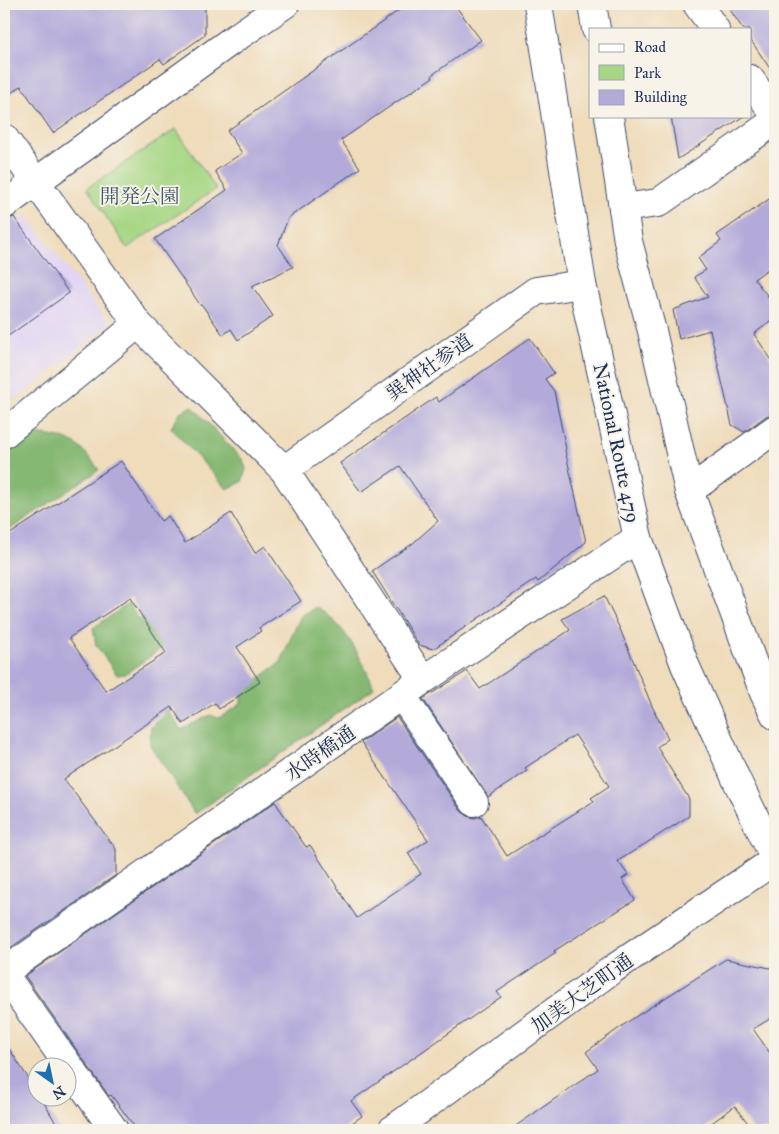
<svg xmlns="http://www.w3.org/2000/svg" width="779" height="1134" font-family="'IM FELL Great Primer','Noto Serif JP',serif">
  <style>
    .built { fill: #e1d4f4 }
    .green { fill: #a7d785; stroke: #618372 }
    .forest { fill: #85b872; stroke: #507468 }
    .building { fill: #b3aada; fill-rule: evenodd }
    .lines { fill: none; stroke-linecap: round; stroke-linejoin: round }
    .minor-casing { stroke: #3b496c; stroke-width: 30 }
    .major-casing { stroke: #3b496c; stroke-width: 30 }
    .highway-casing { stroke: #3b496c; stroke-width: 30 }
    .minor { stroke: #fff; stroke-width: 28 }
    .major { stroke: #fff; stroke-width: 28 }
    .highway { stroke: #fff; stroke-width: 28 }
    .labels { text-anchor: middle; stroke-width: 4; stroke-linejoin: round; paint-order: stroke }
    .park-label { font-size: 20px; fill: #3e5968; stroke: #f7f3e8 }
    .street-label { font-size: 20px; fill: #1b2f5e; stroke: #f7f3e8 }
  </style>
  <rect width="100%" height="100%" fill="#f7f3e8"/>
  <filter id="ink" filterUnits="userSpaceOnUse"><feTurbulence type="fractalNoise" baseFrequency=".02" numOctaves="2"/><feDisplacementMap in="SourceGraphic" scale="10" xChannelSelector="R" yChannelSelector="G"/><feConvolveMatrix kernelMatrix="1 2 1 2 8 2 1 2 1" color-interpolation-filters="sRGB"/></filter>
  <filter id="wash" filterUnits="userSpaceOnUse"><feTurbulence type="fractalNoise" baseFrequency=".0096" numOctaves="4" result="noise"/><feDisplacementMap in="SourceGraphic" scale="20" xChannelSelector="R" yChannelSelector="G"/><feGaussianBlur stdDeviation="1.12" result="paint"/><feColorMatrix in="noise" values="0 0 0 0 0 0 0 0 0 0 0 0 0 0 0 0 0 1.4 0 .05"/><feComposite in="paint" operator="in"/></filter>
  <g filter="url(#wash)">
    <rect width="100%" height="100%" fill="#efdcbb"/>
    <polygon class="built" points="26,215 110,324 4,409 4,231"/>
    <polygon class="green" points="176,129 216,189 127,248 87,188"/>
    <g class="forest">
      <polygon points="192,406 243,460 246,469 242,482 227,489 171,428 180,412"/>
      <path d="M33,434C71,438 76,439 99,470L9,530L4,522V457Z"/>
      <polygon points="128,604 139,619 155,612 171,642 125,674 117,675 96,645 93,628"/>
      <path d="M316,607C347,626 360,656 374,688L195,814L150,745L151,727L168,710L181,730L210,715L219,718L241,704V692L281,662L293,632L301,616Z"/>
    </g>
    <g id="blocks">
      <g class="building">
        <polygon points="4,4 205,4 205,35 164,64 160,59 53,133 21,86 4,98"/>
        <polygon points="408,4 454,4 481,40 432,75 433,77 341,140 360,168 288,218 278,245 293,267 252,286 273,316 238,340 231,329 223,335 202,305 201,306 155,239 227,190 215,171 242,153 227,131"/>
        <polygon points="726,4 775,4 775,76 750,39 750,29 743,29"/>
        <polygon points="671,116 744,116 678,159"/>
        <polygon points="775,195 775,264 754,279 775,305 775,317 754,334 775,365 775,414 766,416 744,432 732,425 710,330 679,339 673,310 708,297 694,277 706,270 698,258 721,241 717,235"/>
        <polygon points="14,217 69,293 4,339 4,220"/>
        <polygon points="530,338 554,373 545,379 554,391 566,449 565,450 586,542 538,582 536,579 433,649 419,645 372,571 412,544 438,521 400,466 361,492 340,463 436,397 439,402"/>
        <path d="M121,461L161,521L168,516L185,543L231,513L255,553L265,546L301,601L259,628L261,631L237,647L260,682L219,709L215,703L183,724L172,707L64,779L116,849V875L6,951L4,948V538ZM130,598L166,653L106,691L69,638Z"/>
        <polygon points="604,596 620,629 652,706 668,739 657,747 689,799 689,816 618,861 628,875 622,879 635,900 554,951 556,953 497,992 501,997 351,1101 362,1116 342,1130 137,1130 111,1095 109,1096 25,976 275,802 306,847 310,845 357,918 421,874 408,853 428,840 361,742 397,717 461,811 468,816 475,818 481,816 507,856 594,801 591,798 609,786 575,735 525,768 527,771 488,797 423,699 467,671 480,689 570,630 562,619"/>
        <polygon points="726,959 775,969 775,1016 753,1029 775,1060 775,1130 753,1130 735,1106 702,1130 510,1130 598,1069 586,1052 632,1019"/>
        <polygon points="4,1041 38,1093 38,1096 40,1096 60,1130 4,1130"/>
      </g>
    </g>
  </g>
  <g filter="url(#ink)">
    <use href="#blocks" fill-opacity="0" stroke="#3b496c" stroke-width="1"/>
    <g class="lines">
      <defs>
        <g id="minor">
          <polyline points="4,138 138,324 284,470 423,680"/>
          <polyline points="4,205 231,41 285,4"/>
          <polyline points="623,208 658,203 775,121"/>
          <polyline points="4,434 138,324"/>
          <polyline points="284,470 536,291 582,284"/>
          <polyline points="689,491 775,429"/>
          <polyline points="402,696 474,802"/>
          <polyline points="4,972 423,680 638,538"/>
          <polyline points="4,974 114,1130"/>
          <polyline points="392,1130 613,969 775,860"/>
        </g>
        <g id="major">
          <polyline points="697,4 715,29"/>
          <polyline points="750,79 775,115"/>
        </g>
        <g id="highway">
          <polyline points="538,4 582,284 638,538 685,665 737,781 775,859"/>
          <polyline points="592,4 596,29"/>
          <polyline points="609,116 628,241 652,331 689,491 764,693 775,715"/>
        </g>
      </defs>
      <use href="#minor" class="minor-casing"/>
      <use href="#major" class="major-casing"/>
      <use href="#highway" class="highway-casing"/>
      <use href="#minor" class="minor"/>
      <use href="#major" class="major"/>
      <use href="#highway" class="highway"/>
    </g>
  </g>
  <g class="labels">
    <g class="park-label">
      <text x="140" y="203">開発公園</text>
    </g>
    <g class="street-label">
      <text transform="translate(429 367) rotate(-35)" y="7">巽神社参道</text>
      <text transform="translate(617 443) rotate(78)" y="7">National Route 479</text>
      <text transform="translate(320 753) rotate(-35)" y="7">水時橋通</text>
      <text transform="translate(582 993) rotate(-36)" y="7">加美大芝町通</text>
    </g>
  </g>
  <rect width="779" height="1134" fill="none" stroke="#f7f3e8" stroke-width="20"/>
  <rect x="589" y="28" width="162" height="90" fill="#f7f3e8" stroke="#9fa5b1"/>
  <rect x="599" y="44" width="25" height="8" fill="#ffffff" stroke="#9fa5b1"/>
  <text x="634" y="52" font-size="15" fill="#1b2f5e">Road</text>
  <rect x="599" y="65" width="25" height="15" fill="#a7d785" stroke="#9fa5b1"/>
  <text x="634" y="78" font-size="15" fill="#1b2f5e">Park</text>
  <rect x="599" y="90" width="25" height="15" fill="#b3aada" stroke="#9fa5b1"/>
  <text x="634" y="102" font-size="15" fill="#1b2f5e">Building</text>
  <g transform="translate(52 1082) rotate(147)"><circle r="24" fill="#f7f3e8" stroke="#9fa5b1"/>
  <path d="M0-4L9 19L0 12L-9 19Z" fill="#1f6fb2"/>
  <text y="-8" font-size="14" font-weight="bold" text-anchor="middle" fill="#1b2f5e">N</text>
  </g>
</svg>
